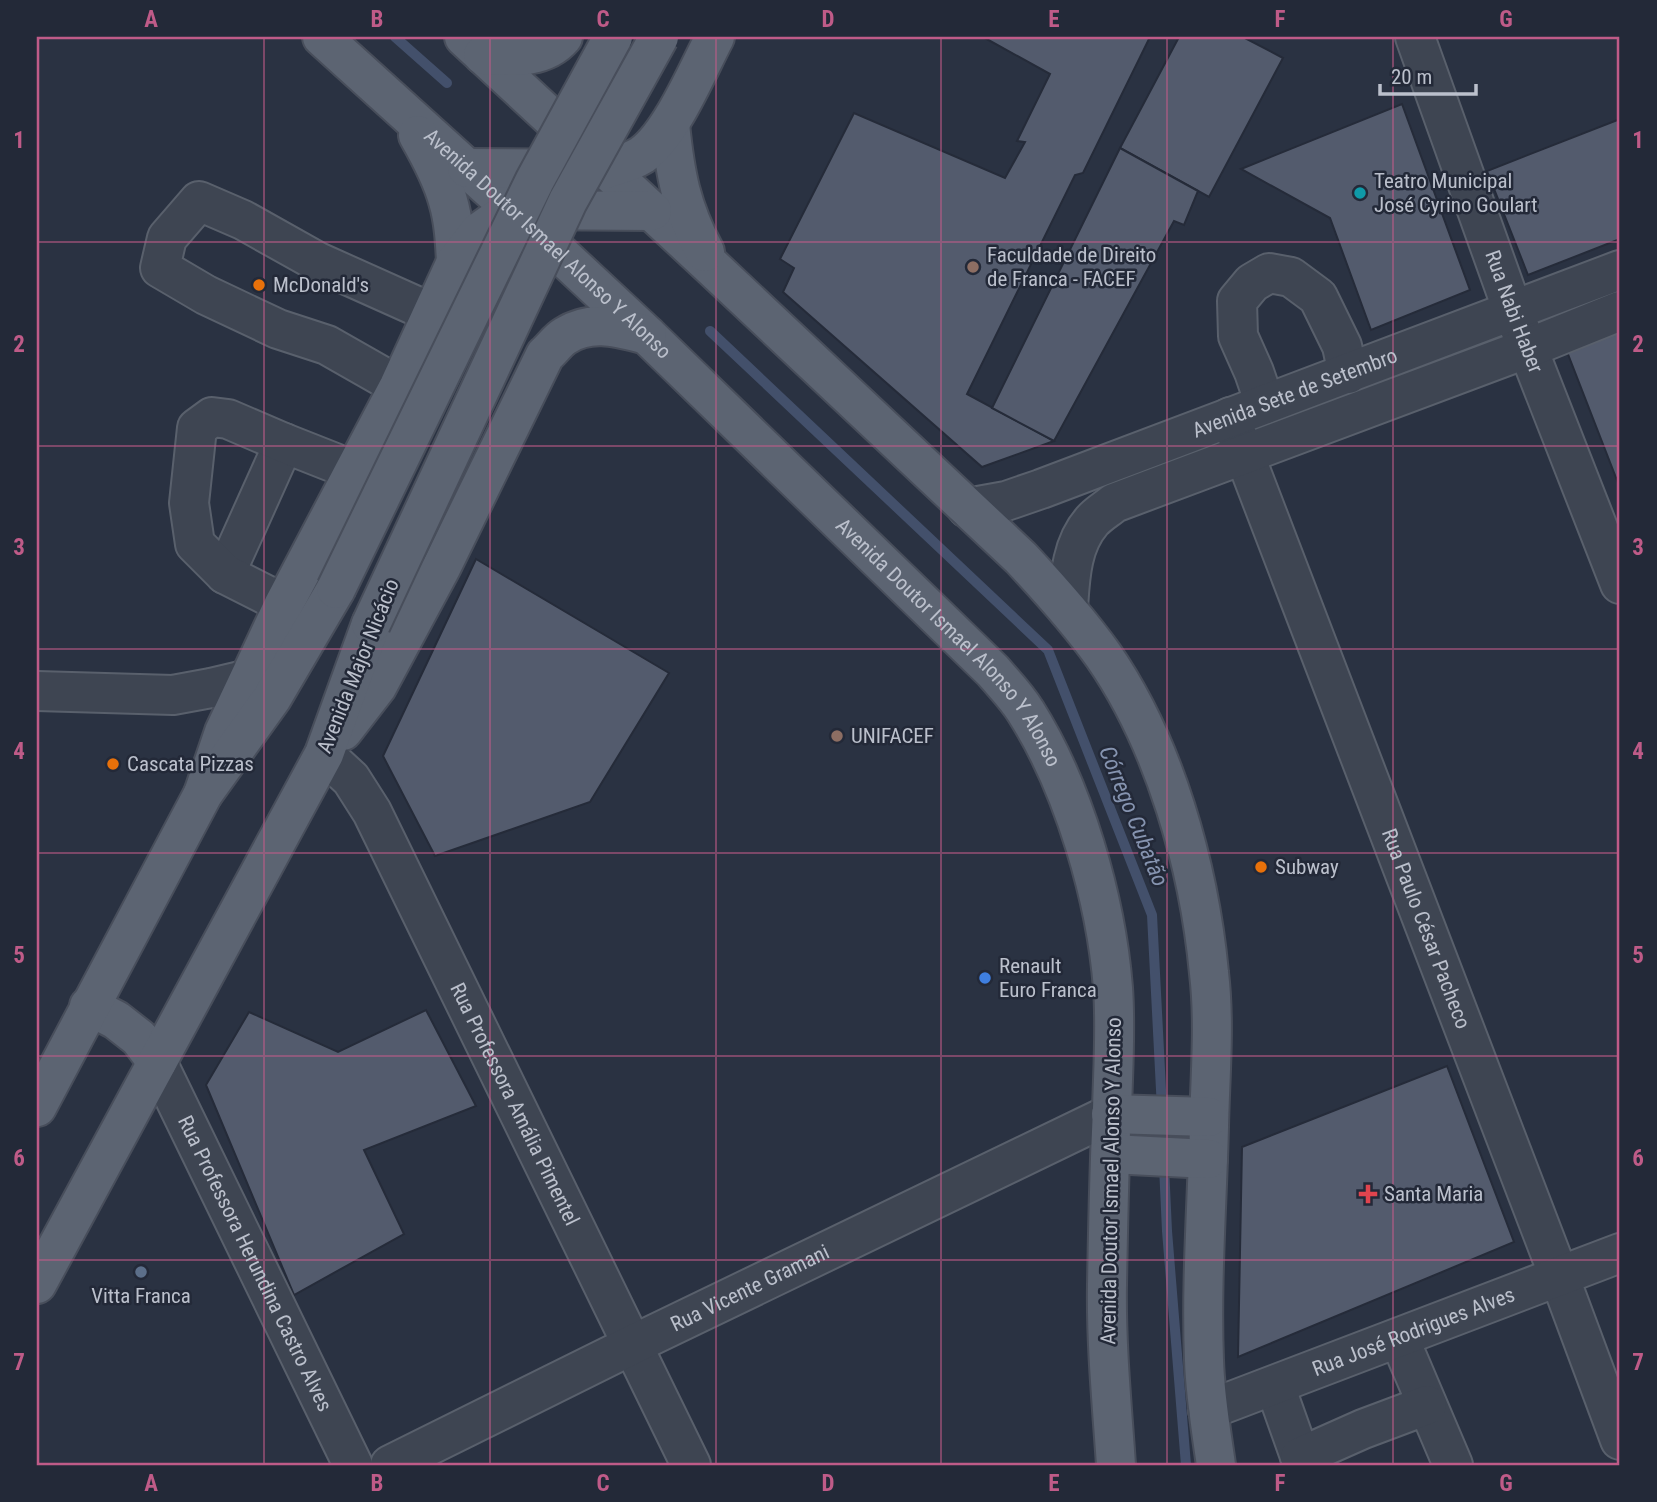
<svg xmlns="http://www.w3.org/2000/svg" width="1657" height="1502" font-family="'Roboto Condensed',sans-serif">
  <style>
    .lines { fill: none; stroke-linecap: round; stroke-linejoin: round }
    .stream { stroke: #43506b; stroke-width: 10 }
    .building { fill: #535b6d; stroke: #252b39; stroke-width: 2 }
    .minor-casing { stroke: #59606c; stroke-width: 42 }
    .major-casing { stroke: #484e5b; stroke-width: 42 }
    .minor { stroke: #3e4552; stroke-width: 38 }
    .major { stroke: #5c6472; stroke-width: 38 }
    .major-bridge-casing { stroke: #484e5b; stroke-width: 42; stroke-linecap: butt }
    .major-bridge { stroke: #5c6472; stroke-width: 38 }
    .grid { fill: none; stroke: #bf5b88; stroke-width: 2; stroke-opacity: 0.55 }
    .culture-dot { fill: #0f9aa8; stroke: #232938; stroke-width: 2.5 }
    .education-dot { fill: #8d6e63; stroke: #232938; stroke-width: 2.5 }
    .food-dot { fill: #e8710a; stroke: #232938; stroke-width: 2.5 }
    .shop-dot { fill: #3f7fe0; stroke: #232938; stroke-width: 2.5 }
    .health-dot { fill: #e0444e; stroke: #232938; stroke-width: 2.5 }
    .service-dot { fill: #5c6f8a; stroke: #232938; stroke-width: 2.5 }
    .labels { text-anchor: middle; stroke-width: 5; stroke-linejoin: round; paint-order: stroke }
    .poi-label { font-size: 21px; fill: #bbc0cc; stroke: #232938; text-anchor: start }
    .street-label { font-size: 21px; fill: #bbc0cc; stroke: #232938 }
    .water-label { font-size: 23px; font-style: italic; fill: #8694b0; stroke: #232938 }
    .neatline { fill: none; stroke: #bf5b88; stroke-width: 2.5 }
    .grid-label { font-size: 23px; text-anchor: middle; font-weight: bold; fill: #bf5b88 }
  </style>
  <rect width="100%" height="100%" fill="#2a3242"/>
  <g class="lines">
    <g class="stream">
      <polyline points="395,37 447,83"/>
      <polyline points="710,331 1048,650 1152,915 1162,1109"/>
      <polyline points="1164,1166 1167,1231 1186,1465"/>
    </g>
  </g>
  <g class="building">
    <polygon points="983,37 1150,37 1083,173 1075,175 967,394 1054,441 982,467 783,292 794,268 780,259 854,113 1005,178 1025,142 1017,141 1050,74"/>
    <polygon points="1179,37 1243,37 1283,58 1209,197 1120,148"/>
    <polygon points="1402,104 1470,290 1371,330 1330,218 1241,169"/>
    <polygon points="1620,119 1620,239 1528,275 1487,171"/>
    <polygon points="1120,148 1198,191 1184,225 1174,221 1054,441 992,408"/>
    <polygon points="1620,328 1620,488 1566,349"/>
    <polygon points="476,559 669,673 590,802 435,856 383,756"/>
    <polygon points="426,1010 476,1106 364,1150 404,1234 294,1295 206,1085 249,1012 338,1052"/>
    <polygon points="1447,1066 1514,1242 1238,1357 1242,1147"/>
  </g>
  <g class="lines">
    <defs>
      <g id="minor">
        <path id="s1" d="M1415,37L1513,311L1620,584"/>
        <polyline points="399,386 327,345 278,329 206,295 160,268 167,238 199,201 243,220 318,262 434,314"/>
        <polyline points="1265,404 1254,372 1238,336 1237,301 1252,283 1269,273 1291,277 1318,297 1342,346 1348,374"/>
        <path id="s2" d="M1230,417L1559,1276L1620,1440"/>
        <path id="s3" d="M967,508L1006,501L1041,489L1620,270"/>
        <polyline points="225,574 284,443"/>
        <polyline points="284,604 225,574 195,544 189,503 197,428 212,417 228,419 284,443 355,471"/>
        <path d="M1068,608C1070,578 1071,545 1092,521C1098,514 1107,509 1114,503L1528,348L1620,311"/>
        <polyline points="37,691 173,695 211,688 249,679"/>
        <path id="s4" d="M324,754L351,779L372,812L691,1465"/>
        <path id="s5" d="M157,1062L353,1465"/>
        <polyline points="1399,1338 1453,1465"/>
        <polyline points="1275,1386 1303,1465"/>
        <path id="s6" d="M1208,1410L1620,1253"/>
        <polyline points="1300,1457 1363,1429 1427,1405"/>
        <path id="s7" d="M390,1465L632,1345L1111,1114"/>
      </g>
      <g id="major">
        <path id="s8" d="M322,37L513,210L647,335L993,671C1004,684 1017,697 1026,712C1074,788 1106,899 1113,988C1116,1029 1113,1070 1112,1110C1109,1168 1108,1227 1107,1285C1106,1345 1112,1406 1116,1465"/>
        <path d="M464,37L712,267L1021,558C1050,589 1078,620 1103,655C1165,744 1199,867 1209,973C1215,1024 1210,1076 1209,1127C1207,1205 1201,1283 1204,1360C1205,1395 1211,1430 1216,1465"/>
        <path d="M483,55C511,56 543,60 563,37"/>
        <path d="M670,124C675,174 681,207 705,252"/>
        <path d="M418,135C430,156 442,178 448,201C454,221 455,242 456,262"/>
        <path d="M467,168L606,169C619,165 631,162 642,155C671,135 698,69 715,37"/>
        <path d="M343,731L377,687L442,566L545,355C552,349 558,340 565,336C591,319 619,328 647,335"/>
        <polyline points="203,794 224,732 249,679 284,604 399,386 456,262 479,232 496,220 513,210 652,211"/>
        <polyline points="89,1006 116,1020 139,1038 157,1062"/>
        <polyline points="37,1107 203,794 272,698 336,589"/>
        <polyline points="1111,1114 1209,1117"/>
        <polyline points="1111,1154 1208,1159"/>
        <polyline points="37,1284 324,754 371,624"/>
      </g>
    </defs>
    <use href="#minor" class="minor-casing"/>
    <use href="#major" class="major-casing"/>
    <use href="#minor" class="minor"/>
    <use href="#major" class="major"/>
    <defs>
      <g id="major-bridge">
        <polyline points="336,589 535,180 613,37"/>
        <polyline points="371,624 568,201 659,37"/>
      </g>
    </defs>
    <use href="#major-bridge" class="major-bridge-casing"/>
    <use href="#major-bridge" class="major-bridge"/>
  </g>
  <path class="grid" d="M264,37V1465M490,37V1465M716,37V1465M941,37V1465M1167,37V1465M1393,37V1465M37,242H1620M37,446H1620M37,649H1620M37,853H1620M37,1056H1620M37,1260H1620"/>
  <circle class="culture-dot" cx="1360" cy="193" r="7"/>
  <g class="education-dot">
    <circle cx="973" cy="267" r="7"/>
    <circle cx="837" cy="736" r="7"/>
  </g>
  <g class="food-dot">
    <circle cx="259" cy="285" r="7"/>
    <circle cx="113" cy="764" r="7"/>
    <circle cx="1261" cy="867" r="7"/>
  </g>
  <circle class="shop-dot" cx="985" cy="978" r="7"/>
  <path class="health-dot" d="M1364.5 1183.5h7v7h7v7h-7v7h-7v-7h-7v-7h7z"/>
  <circle class="service-dot" cx="141" cy="1272" r="7"/>
  <g class="labels">
    <g class="poi-label">
      <text x="1374" y="188">Teatro Municipal<tspan x="1374" dy="24">José Cyrino Goulart</tspan></text>
      <text x="987" y="262">Faculdade de Direito<tspan x="987" dy="24">de Franca - FACEF</tspan></text>
      <text x="273" y="292">McDonald's</text>
      <text x="851" y="743">UNIFACEF</text>
      <text x="127" y="771">Cascata Pizzas</text>
      <text x="1275" y="874">Subway</text>
      <text x="999" y="973">Renault<tspan x="999" dy="24">Euro Franca</tspan></text>
      <text x="1384" y="1201">Santa Maria</text>
      <text x="141" y="1303" text-anchor="middle">Vitta Franca</text>
    </g>
    <g class="street-label">
      <text dy="7" stroke="none"><textPath href="#s8" startOffset="306">Avenida Doutor Ismael Alonso Y Alonso</textPath></text>
      <text dy="7" stroke="none"><textPath href="#s1" startOffset="292">Rua Nabi Haber</textPath></text>
      <text dy="7" stroke="none"><textPath href="#s3" startOffset="348">Avenida Sete de Setembro</textPath></text>
      <text dy="7" stroke="none"><textPath href="#s8" startOffset="873">Avenida Doutor Ismael Alonso Y Alonso</textPath></text>
      <text transform="translate(358 666) rotate(-68)" y="7">Avenida Major Nicácio</text>
      <text dy="7" stroke="none"><textPath href="#s2" startOffset="548">Rua Paulo César Pacheco</textPath></text>
      <text dy="7" stroke="none"><textPath href="#s4" startOffset="401">Rua Professora Amália Pimentel</textPath></text>
      <text transform="translate(1111 1181) rotate(-89)" y="7">Avenida Doutor Ismael Alonso Y Alonso</text>
      <text dy="7" stroke="none"><textPath href="#s5" startOffset="224">Rua Professora Herundina Castro Alves</textPath></text>
      <text dy="7" stroke="none"><textPath href="#s7" startOffset="401">Rua Vicente Gramani</textPath></text>
      <text dy="7" stroke="none"><textPath href="#s6" startOffset="220">Rua José Rodrigues Alves</textPath></text>
    </g>
    <g class="water-label">
      <text transform="translate(1134 816) rotate(68)" y="8">Córrego Cubatão</text>
    </g>
  </g>
  <rect width="1657" height="1502" fill="none" stroke="#232938" stroke-width="77"/>
  <path d="M1380 84v10h96v-10" fill="none" stroke="#bbc0cc" stroke-width="3.5"/>
  <text x="1391" y="84" font-size="21" fill="#bbc0cc" stroke="#232938" stroke-width="5" paint-order="stroke">20 m</text>
  <rect x="38" y="38" width="1580" height="1426" class="neatline"/>
  <g class="grid-label">
    <text x="151" y="27">A</text>
    <text x="377" y="27">B</text>
    <text x="603" y="27">C</text>
    <text x="828" y="27">D</text>
    <text x="1054" y="27">E</text>
    <text x="1280" y="27">F</text>
    <text x="1506" y="27">G</text>
    <text x="19" y="148">1</text>
    <text x="1638" y="148">1</text>
    <text x="19" y="352">2</text>
    <text x="1638" y="352">2</text>
    <text x="19" y="555">3</text>
    <text x="1638" y="555">3</text>
    <text x="19" y="759">4</text>
    <text x="1638" y="759">4</text>
    <text x="19" y="963">5</text>
    <text x="1638" y="963">5</text>
    <text x="19" y="1166">6</text>
    <text x="1638" y="1166">6</text>
    <text x="19" y="1370">7</text>
    <text x="1638" y="1370">7</text>
    <text x="151" y="1491">A</text>
    <text x="377" y="1491">B</text>
    <text x="603" y="1491">C</text>
    <text x="828" y="1491">D</text>
    <text x="1054" y="1491">E</text>
    <text x="1280" y="1491">F</text>
    <text x="1506" y="1491">G</text>
  </g>
</svg>
